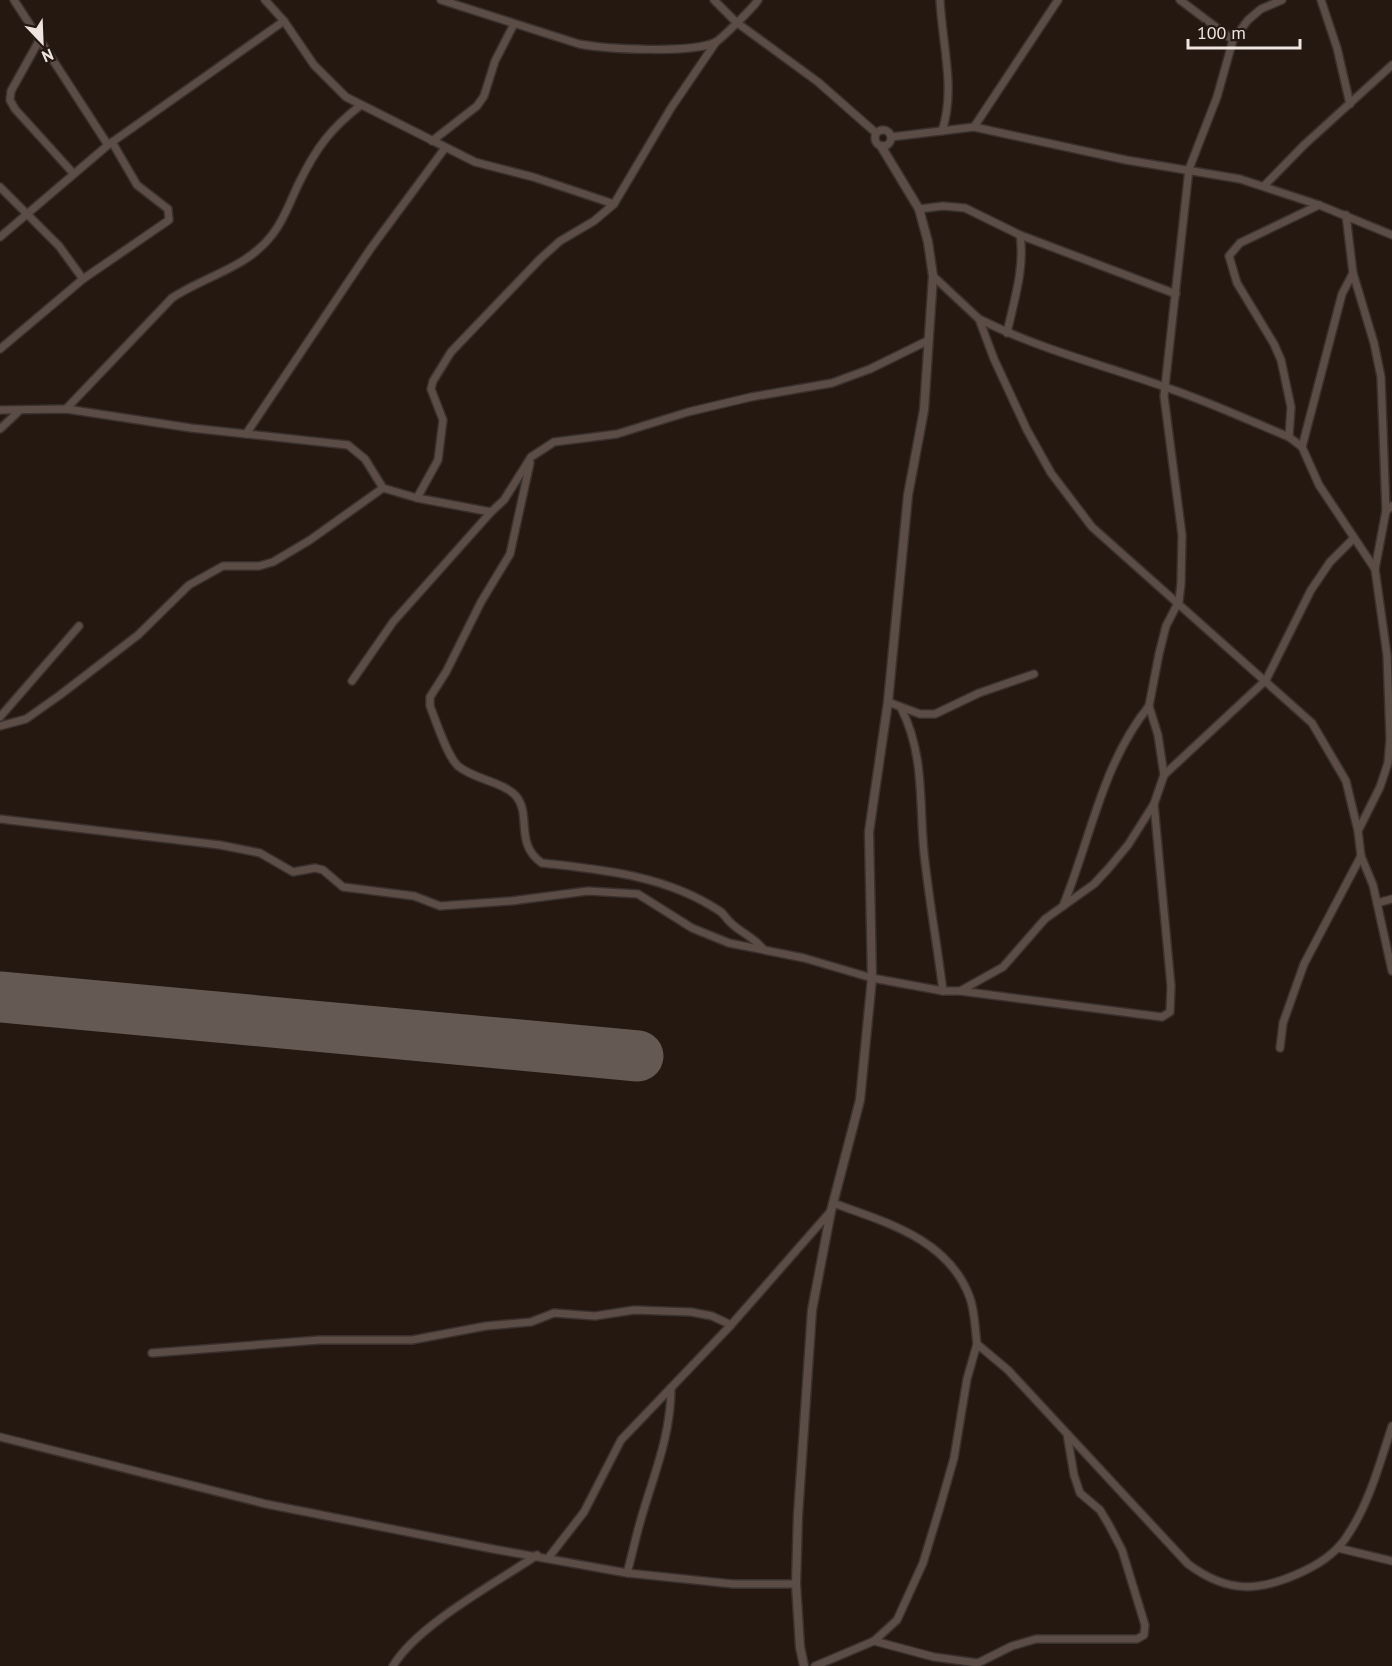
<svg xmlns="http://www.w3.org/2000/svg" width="1392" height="1666" font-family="'PT Sans',sans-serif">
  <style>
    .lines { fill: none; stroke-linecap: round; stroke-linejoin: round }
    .runway { stroke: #645a53; stroke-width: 51 }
    .minor-casing { stroke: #3a312e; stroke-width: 10 }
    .tertiary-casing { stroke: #3a312e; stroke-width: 11 }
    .minor { stroke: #5b4d45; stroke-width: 7 }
    .tertiary { stroke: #5b4d45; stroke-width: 8 }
  </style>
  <rect width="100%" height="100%" fill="#241811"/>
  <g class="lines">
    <polyline class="runway" points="0,997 638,1056"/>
    <defs>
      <g id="minor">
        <polyline points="14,0 108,145"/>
        <polyline points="265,0 284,21 314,65 346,97 475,162 533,177 614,204"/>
        <path d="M441,0L579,44C606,49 692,54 716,42C722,38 754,7 758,0"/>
        <polyline points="714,0 736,22 818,82 876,133"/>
        <path d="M940,0C942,44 956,89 942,131"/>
        <polyline points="1180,0 1233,40"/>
        <polyline points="1321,0 1337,48 1350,104"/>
        <polyline points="40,39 11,91 10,100 15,109 73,173"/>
        <polyline points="974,127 1058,0"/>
        <circle cx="883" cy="138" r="8"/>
        <polyline points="891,137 974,127 1126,160 1240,179 1319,205 1392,235"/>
        <polyline points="432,141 477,106 484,96 495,61 514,24"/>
        <polyline points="1264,186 1304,145 1392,65"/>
        <polyline points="0,187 59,246 83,279"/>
        <polyline points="919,209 943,206 965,208 1020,235 1176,294"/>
        <polyline points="1346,215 1353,273 1374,343 1381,377 1386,511"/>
        <polyline points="0,237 108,145 284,21"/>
        <polyline points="933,276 979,319 994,359 1027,430 1051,473 1092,527 1312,723 1346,781 1358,831"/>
        <path d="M979,319C1039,349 1103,365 1165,387C1207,401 1248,420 1289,437L1302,447L1319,485L1375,569"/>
        <path d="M1007,333C1014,300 1025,268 1020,235"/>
        <polyline points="0,349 83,279 169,220 168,209 137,185 112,142"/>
        <path d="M66,409L172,298C205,276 247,268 272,235C285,219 290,201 299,183C316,148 331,128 361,105"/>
        <polyline points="0,410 66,409 191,428 348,445 365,459 383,488 417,498 491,512 504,500 531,457 554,442 617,434 688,412 751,397 832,383 870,369 927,341"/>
        <polyline points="0,429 18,412"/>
        <polyline points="246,434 371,248 445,148"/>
        <polyline points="1289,437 1291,407 1281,360 1274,344 1237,283 1229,256 1240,243 1319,205"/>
        <polyline points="1302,447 1342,294 1353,273"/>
        <path d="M530,463L510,554L481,602L446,672L430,697V706C436,721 447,756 458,766C473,779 504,782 516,796C532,815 514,844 542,863C603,870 665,875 718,910C724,913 726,919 731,923C741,933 754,937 763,949"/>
        <polyline points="417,498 438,460 443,420 431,389 433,381 451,352 540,259 560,241 594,221 614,204 671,108 716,42"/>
        <polyline points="352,681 393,622 491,512"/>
        <polyline points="888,702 920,714 935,714 979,693 1034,674"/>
        <path d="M901,708C925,755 919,803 924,853C929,899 937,945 943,991"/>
        <polyline points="0,717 79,626"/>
        <polyline points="0,726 26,719 60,695 138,635 189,585 223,566 259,566 273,562 310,540 383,488"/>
        <polyline points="1164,775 1158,735 1149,706 1159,654 1166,626 1179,601 1181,584 1182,535 1164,396 1189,169 1217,97 1233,40 1248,20 1261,9 1282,0"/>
        <polyline points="0,819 220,845 260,853 293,872 315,868 323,870 343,887 414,896 440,906 511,901 588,891 638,894 692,928 729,943 804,958 872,978 943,991 960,991 1162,1017 1170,1012 1171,986 1154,804"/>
        <polyline points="1361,856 1373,885 1392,971"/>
        <polyline points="1377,903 1392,899"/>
        <path d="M1063,906C1091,838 1102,764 1149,706"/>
        <polyline points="960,991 1003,967 1045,919 1094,884 1108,869 1128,845 1154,804 1164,775 1266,680 1311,590 1330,562 1354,538"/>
        <polyline points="1280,1048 1283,1023 1304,964 1361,856 1358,831 1380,787 1388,763 1390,739 1387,655 1375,569 1386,511 1392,506"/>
        <path d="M833,1203C885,1222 949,1239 970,1298C975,1312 975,1329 977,1344"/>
        <polyline points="152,1353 319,1340 412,1340 486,1326 531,1322 554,1313 595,1316 634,1310 691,1312 712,1316 731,1325"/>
        <polyline points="0,1437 266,1504 493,1549 627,1573 733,1584 796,1584"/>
        <polyline points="1338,1548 1392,1561"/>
        <polyline points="549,1557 584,1512 621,1440 731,1325 830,1212"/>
        <path d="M627,1573C632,1555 636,1536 641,1519C654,1474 671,1435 671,1388"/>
        <polyline points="874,1641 934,1657 978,1663 1012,1646 1036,1639 1137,1639 1144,1635 1145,1625 1122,1550 1109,1525 1100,1510 1080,1493 1074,1475 1067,1434"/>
        <path d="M393,1666C417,1625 496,1583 537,1555"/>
        <path d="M815,1666L874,1641L897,1620L923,1563L940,1507L954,1458L967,1379L977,1344L1008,1370L1188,1564C1228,1594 1260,1592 1304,1571C1321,1563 1339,1550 1349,1533C1370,1501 1380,1462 1392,1426"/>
      </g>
      <polyline id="tertiary" points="804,1666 800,1647 796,1584 798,1515 812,1310 831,1211 860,1100 872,978 869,832 888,702 908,495 924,410 933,276 928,242 919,209 881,146"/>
    </defs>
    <use href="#minor" class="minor-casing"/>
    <use href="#tertiary" class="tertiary-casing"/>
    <use href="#minor" class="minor"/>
    <use href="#tertiary" class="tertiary"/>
  </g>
  <g transform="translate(42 42) rotate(157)" stroke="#241811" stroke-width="4.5" paint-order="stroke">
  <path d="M0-4.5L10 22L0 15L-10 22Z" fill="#eee5e0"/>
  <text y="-9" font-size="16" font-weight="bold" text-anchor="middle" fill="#eee5e0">N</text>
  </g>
  <path d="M1188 39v9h112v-9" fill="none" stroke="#eee5e0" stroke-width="3"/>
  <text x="1197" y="39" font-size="18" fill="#eee5e0" stroke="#241811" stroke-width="4.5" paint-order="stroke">100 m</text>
</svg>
